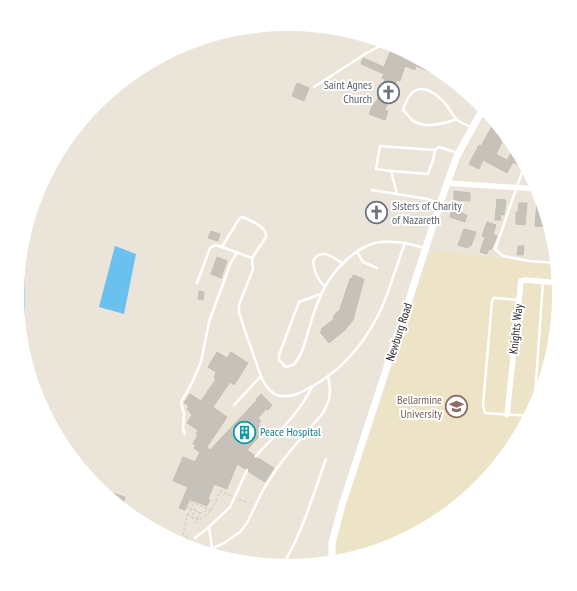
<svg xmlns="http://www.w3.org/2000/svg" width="577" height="591" font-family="'PT Sans Narrow',sans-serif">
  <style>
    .education { fill: #ede4c7 }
    .water { fill: #6ac0ef }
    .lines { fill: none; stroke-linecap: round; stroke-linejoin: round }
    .stream { stroke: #6ac0ef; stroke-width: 2 }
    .building { fill: #c6c1b9; stroke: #c5c0b3 }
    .path { stroke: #c7c7c7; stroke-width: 1; stroke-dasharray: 3 2; stroke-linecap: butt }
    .lane { stroke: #fff; stroke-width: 2.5 }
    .street { stroke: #fff; stroke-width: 5.5 }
    .secondary { stroke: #fff; stroke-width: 7 }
    .labels { text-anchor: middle; stroke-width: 4; stroke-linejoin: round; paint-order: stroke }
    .worship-label { font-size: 12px; fill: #5b616d; stroke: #fff; text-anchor: end }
    .street-label { font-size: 12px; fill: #282828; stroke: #fff }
    .education-label { font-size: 12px; fill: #785e54; stroke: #fff; text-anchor: end }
    .culture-label { font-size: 12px; fill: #0d838f; stroke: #fff; text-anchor: start }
  </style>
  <rect width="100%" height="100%" fill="#ebe4d9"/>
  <polygon class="education" points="431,250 557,265 560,296 555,349 539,400 514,447 480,488 439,521 392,546 341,562 334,563 336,533 361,462"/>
  <polygon class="water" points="115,246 136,254 124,314 99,307"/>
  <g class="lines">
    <polyline class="stream" points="23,240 24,353"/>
  </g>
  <g class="building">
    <polygon points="393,45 440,70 450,79 449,80 416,66 415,70 405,66 400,81 397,80 393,90 396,92 393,101 389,99 385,110 388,111 385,120 369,114 374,102 376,103 385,79 382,78 384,74 361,64 363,58 384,67"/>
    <polygon points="297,83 309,88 304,101 292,96"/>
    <polygon points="495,121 504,133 500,141 502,142 496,154 507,160 512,152 521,157 523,161 520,166 513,162 507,173 483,160 479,169 469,164 479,145 481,146"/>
    <polygon points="454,191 470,193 470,201 454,200"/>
    <polygon points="497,199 506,200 504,215 500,214 501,220 495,220"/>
    <polygon points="537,202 543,203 543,211 545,211 550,227 535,226"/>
    <polygon points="519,203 527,203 525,225 516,224 516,212 518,212"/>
    <polygon points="452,209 467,215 465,222 450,217"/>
    <polygon points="487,222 496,225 493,234 497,236 491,250 489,249 487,254 480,252 485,237 482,236"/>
    <polygon points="464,229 476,232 471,246 469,245 468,248 458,245"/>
    <polygon points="211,231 220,234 218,241 208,238"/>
    <polygon points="518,246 524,246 523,255 517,255"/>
    <polygon points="217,257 227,261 221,278 211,274"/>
    <polygon points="353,275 364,279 353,320 345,330 329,343 320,332 322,330 321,329 334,319 333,317 338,311 339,312 350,279 352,278"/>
    <polygon points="199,291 204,292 203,300 198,299"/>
    <polygon points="217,352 227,358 231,352 248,363 234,385 230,382 213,407 227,417 207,447 210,450 257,400 256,399 261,394 272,405 268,410 266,409 258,418 261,421 258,424 265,430 247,450 254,455 254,458 258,458 274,468 265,482 249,472 248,468 245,469 237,464 227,489 214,484 208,499 210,500 207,506 189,499 185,510 179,508 188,487 173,481 183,457 195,462 200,452 194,448 196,445 193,444 198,435 196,434 198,430 187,423 192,415 187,409 189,406 184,403 190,394 201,401 216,379 214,378 216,372 208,367"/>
    <polygon points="113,493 125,497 122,508 111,499"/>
  </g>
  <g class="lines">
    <g class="path">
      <polyline points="195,490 190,501 195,510 192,517 198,525"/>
      <polyline points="239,499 246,502"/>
      <polyline points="190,508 200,513 209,510"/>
      <polyline points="186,509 190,501 211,510"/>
      <polyline points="187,515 191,511 188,506"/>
      <polyline points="197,519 200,513"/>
      <polyline points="186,547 189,539 183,534 187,515 199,520 212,510 220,491 231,496"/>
    </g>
    <g class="lane">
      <polyline points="314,87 365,54 385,43"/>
      <path d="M457,119C445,124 423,129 412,120C409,117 406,113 403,110C411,84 426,83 444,102C449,107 452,115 457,120C461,123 467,125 471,127"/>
      <polyline points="435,150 439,147 458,153"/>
      <path d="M525,165C514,192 506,221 495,249L503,256L529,261L557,263"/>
      <polyline points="391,171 428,174 433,160 435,150 380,146 376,169 391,171 397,194"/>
      <polyline points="372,190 428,199 440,204"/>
      <polyline points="222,247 252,258"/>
      <polyline points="357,252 363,262 377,268"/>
      <path d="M197,283L210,248L215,245L222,247L239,219L242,217L245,218C253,222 267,227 266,237L252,258L253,269L239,305V312C244,329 250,345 256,362C259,370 261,380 267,387C274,397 285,398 297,394C305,391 313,386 321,381C348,364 369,336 382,307C391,286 397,264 405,243L425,248"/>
      <path d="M325,287C318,280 314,272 313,261C321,247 333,257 343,264"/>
      <path d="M321,294L299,302L279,355V360L286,367L293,365C302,357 305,341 309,329C312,318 316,306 321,295C330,273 356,245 380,242C388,241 397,242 405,243"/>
      <polyline points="519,300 494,298 492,301 483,405 485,413 531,416"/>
      <polyline points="234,405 261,376"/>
      <polyline points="534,410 543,282"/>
      <polyline points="185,434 183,429 184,414 181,402 192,383 201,362 209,322 231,262 237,253"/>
      <path d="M256,456C276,434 299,414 312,387"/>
      <polyline points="195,538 209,527"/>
      <polyline points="205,552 224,543 240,532 247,523 263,490 277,468 291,450 323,413 329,400 330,389 328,376"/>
      <polyline points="211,554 212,548 209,527 230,507 247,470"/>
      <path d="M282,566C302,534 313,495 326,459"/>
    </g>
    <g class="street">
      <polyline points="447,183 538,189"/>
      <polyline points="507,415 521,281 525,280 559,283"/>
    </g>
    <polyline class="secondary" points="332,563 332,543 342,505 444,192 457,156 484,107"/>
  </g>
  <defs>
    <symbol id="church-ring" viewBox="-11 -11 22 22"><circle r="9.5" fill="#fff" stroke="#6b7280" stroke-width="1.5"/><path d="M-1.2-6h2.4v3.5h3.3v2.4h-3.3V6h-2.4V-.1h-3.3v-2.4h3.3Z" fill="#6b7280"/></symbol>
    <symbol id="university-ring" viewBox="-11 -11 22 22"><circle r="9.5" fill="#fff" stroke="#8d6e63" stroke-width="1.5"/><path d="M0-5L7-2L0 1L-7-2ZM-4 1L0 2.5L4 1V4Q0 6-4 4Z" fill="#8d6e63"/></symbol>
    <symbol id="building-ring" viewBox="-11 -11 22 22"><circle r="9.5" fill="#fff" stroke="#0f9aa8" stroke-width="1.5"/><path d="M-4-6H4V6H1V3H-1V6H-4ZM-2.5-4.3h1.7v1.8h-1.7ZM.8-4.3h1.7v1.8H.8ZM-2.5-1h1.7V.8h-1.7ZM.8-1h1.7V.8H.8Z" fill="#0f9aa8"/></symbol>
  </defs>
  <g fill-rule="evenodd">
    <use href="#church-ring" x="376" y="80" width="25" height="25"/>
    <use href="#church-ring" x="364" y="200" width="25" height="25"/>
    <use href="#university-ring" x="444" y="394" width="25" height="25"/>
    <use href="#building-ring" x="232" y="420" width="25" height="25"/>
  </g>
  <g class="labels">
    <g class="worship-label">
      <text x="372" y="89">Saint Agnes<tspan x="372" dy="14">Church</tspan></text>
      <text x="392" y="210" text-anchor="start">Sisters of Charity<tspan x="392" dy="14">of Nazareth</tspan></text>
    </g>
    <g class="street-label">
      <text transform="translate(516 329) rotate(-84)" y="4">Knights Way</text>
      <text transform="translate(399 332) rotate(-72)" y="4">Newburg Road</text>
    </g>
    <g class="education-label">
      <text x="442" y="404">Bellarmine<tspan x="442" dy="14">University</tspan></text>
    </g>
    <g class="culture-label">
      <text x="260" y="436">Peace Hospital</text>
    </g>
  </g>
  <path d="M0 0H577V591H0ZM24 295a264 264 0 1 1 528 0a264 264 0 1 1-528 0Z" fill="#fff" fill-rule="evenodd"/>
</svg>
